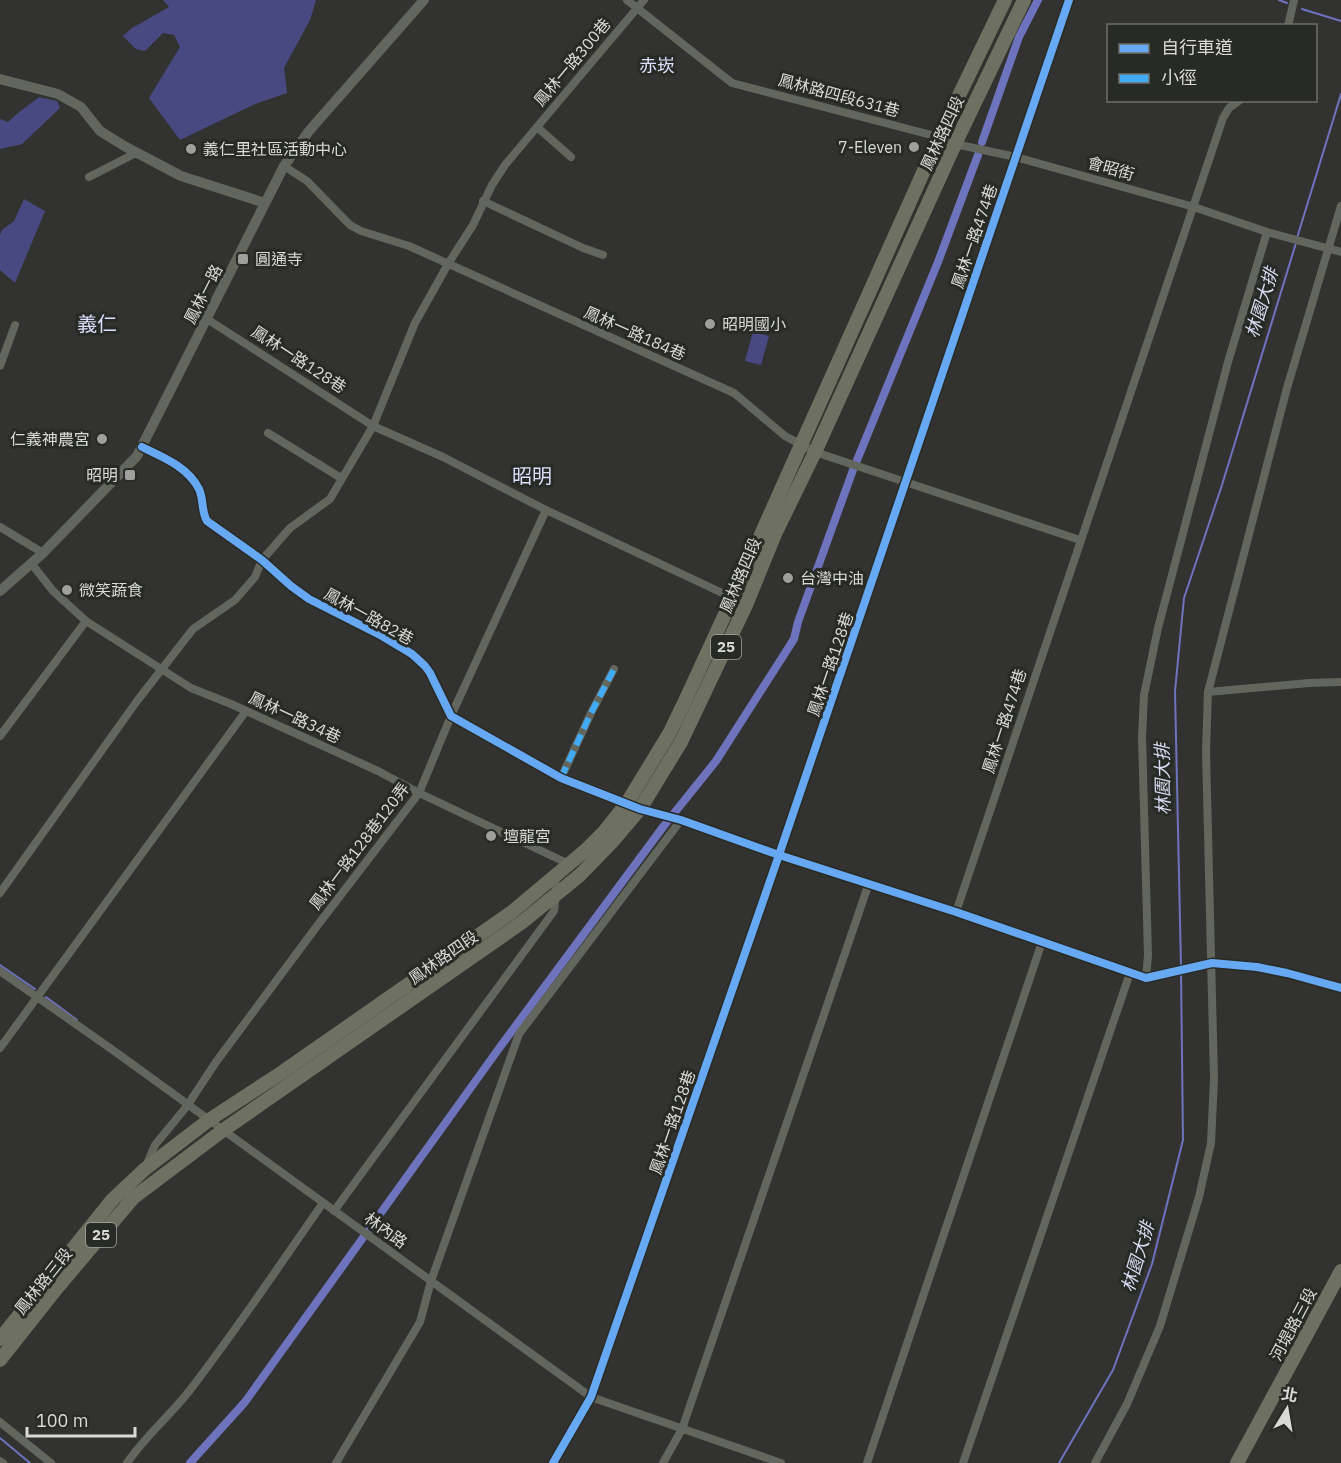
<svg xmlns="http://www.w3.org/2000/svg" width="1341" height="1463" font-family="'IBM Plex Sans','Noto Sans TC',sans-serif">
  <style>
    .green { fill: #474980 }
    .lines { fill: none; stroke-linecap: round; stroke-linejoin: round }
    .stream { stroke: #6e73bd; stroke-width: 2 }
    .canal { stroke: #6e73bd; stroke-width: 8 }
    .minor { stroke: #63665c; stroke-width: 8 }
    .tertiary { stroke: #63665c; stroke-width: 10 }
    .primary { stroke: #6e7161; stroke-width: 14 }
    .quiet { stroke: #42abf6; stroke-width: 6; stroke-dasharray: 12 6; stroke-linecap: butt }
    .cycleway-casing { stroke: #282a25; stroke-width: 11 }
    .cycleway { stroke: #66a8f1; stroke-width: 8 }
    .poi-dot { fill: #9fa09d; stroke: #282a25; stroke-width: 2 }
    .labels { text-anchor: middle; stroke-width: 6; stroke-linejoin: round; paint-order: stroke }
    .shield { fill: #282a25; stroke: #a4a5a2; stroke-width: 1.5 }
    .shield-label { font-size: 15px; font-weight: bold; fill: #d9dad7 }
    .street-label { font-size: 16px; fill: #d9dad7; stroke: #282a25 }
    .poi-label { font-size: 16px; fill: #d9dad7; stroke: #282a25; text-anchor: start }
    .neighbourhood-label { font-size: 18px; fill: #dcdffc; stroke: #282a25 }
    .water-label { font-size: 18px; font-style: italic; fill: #d8dbf1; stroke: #282a25 }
    .quarter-label { font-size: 20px; fill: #dcdffc; stroke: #282a25 }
  </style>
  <rect width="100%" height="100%" fill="#323330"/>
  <g class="green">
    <polygon points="163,0 316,0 310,20 284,68 287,93 255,104 180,140 149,98 180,47 174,35 163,33 145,51 136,49 123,36 132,28 169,7"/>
    <polygon points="39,97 57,101 60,108 22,144 0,149 0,119 8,122 18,113"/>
    <polygon points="24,199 45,211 15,283 0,270 0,235 2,230 14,221"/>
    <polygon points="753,332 769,336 761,365 745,361"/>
  </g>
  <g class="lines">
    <g class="stream">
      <polyline points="1279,0 1287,3"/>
      <polyline points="1302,9 1341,21"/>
      <polyline points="1297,238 1341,94"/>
      <polyline points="0,965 35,989"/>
      <polyline points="1181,967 1175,691 1184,598 1222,485 1296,243"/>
      <polyline points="46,997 77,1020"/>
      <polyline points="0,1438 30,1463"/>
      <polyline points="1059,1463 1113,1370 1152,1264 1183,1140 1181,972"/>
    </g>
    <g class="canal">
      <polyline points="982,142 1019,37 1038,0"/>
      <polyline points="190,1463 245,1402 500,1047 663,827 716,761 794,639 798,622 853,470 938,262 978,155"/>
    </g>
    <g class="minor">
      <polyline points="627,0 732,83 939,137 955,144 1016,157 1194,207 1267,232 1341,252"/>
      <polyline points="1288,26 1294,0"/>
      <polyline points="537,127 571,157"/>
      <polyline points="284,166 307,181 350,225 361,231 409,246 734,393 785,436 815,452 1080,540"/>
      <polyline points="89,177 136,153"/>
      <polyline points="483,201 583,248 603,255"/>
      <polyline points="207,319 373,426 443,457 546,510 735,599"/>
      <polyline points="0,366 15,325"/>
      <polyline points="268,433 341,478"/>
      <path d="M142,447C163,457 188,467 199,489C204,500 201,511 207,521L262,560L291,586L309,599L382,636L412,654L425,666L430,673L451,716L561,778L640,809L681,820L779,855L956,912L1146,978L1212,963L1257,967L1287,973L1341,988"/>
      <polyline points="0,527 43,553"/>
      <polyline points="31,563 53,591 86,621 191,688 231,704 378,771 419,793 569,864"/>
      <polyline points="1208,692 1309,683 1341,682"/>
      <polyline points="0,736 86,621"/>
      <polyline points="561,778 591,713 614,669"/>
      <polyline points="0,893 137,701 193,629 235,600 255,577 262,560 290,528 330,499 373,426 415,323 448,264 473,225 492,185 505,165 644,0"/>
      <polyline points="956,912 1223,118 1229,108 1240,100"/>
      <polyline points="0,971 117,1053 591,1397 781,1463"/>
      <polyline points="1146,978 1148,955 1142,737 1144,695 1158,628 1228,362 1267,232"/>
      <polyline points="0,1048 246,711"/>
      <polyline points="146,1166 155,1145 187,1106 216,1062 317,926 419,793 451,716 546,510"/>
      <polyline points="334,1211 554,911 556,895 555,877"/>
      <polyline points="0,1422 51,1463"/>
      <polyline points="0,1461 3,1463"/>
      <path d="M127,1463C145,1436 170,1416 190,1390C237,1329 279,1266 323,1203"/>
      <polyline points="336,1463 420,1322 431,1281 519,1034 681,820"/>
      <polyline points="663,1463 682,1429 869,883"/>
      <polyline points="867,1463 1042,942"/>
      <polyline points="963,1463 1130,973"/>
      <polyline points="1095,1463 1127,1404 1160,1326 1199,1197 1211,1143 1214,1079 1206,751 1208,692 1287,388 1341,206"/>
    </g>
    <g class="tertiary">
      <polyline points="0,79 58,94 81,107 100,131 126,147 181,176 265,203"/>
      <polyline points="0,591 43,553 137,456 284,166 309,131 424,0"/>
      <polyline points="553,1463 591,1397 779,855 1069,0"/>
    </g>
    <g class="primary">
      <polyline points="0,1339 113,1199 145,1169 209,1120 281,1073 512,912 587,849 603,833 627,803 669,734 685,701 733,597 939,137 1005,0"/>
      <polyline points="0,1360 57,1288 133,1198 222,1131 521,923 580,875 612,842 640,809 681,742 746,605 775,534 815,452 955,144 1024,0"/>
      <polyline points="1237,1463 1341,1271"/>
    </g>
    <polyline class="quiet" points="561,778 591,713 614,669"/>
    <defs>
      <g id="cycleway">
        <path d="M142,447C163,457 188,467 199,489C204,500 201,511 207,521L262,560L291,586L309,599L382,636L412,654L425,666L430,673L451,716L561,778L640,809L681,820L779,855L956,912L1146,978L1212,963L1257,967L1287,973L1341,988"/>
        <polyline points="553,1463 591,1397 779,855 1069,0"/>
      </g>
    </defs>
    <use href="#cycleway" class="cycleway-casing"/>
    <use href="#cycleway" class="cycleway"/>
  </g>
  <g class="poi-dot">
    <circle cx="914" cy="147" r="6"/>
    <circle cx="191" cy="149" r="6"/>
    <rect x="237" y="253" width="12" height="12" rx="3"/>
    <circle cx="710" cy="324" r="6"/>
    <circle cx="102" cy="439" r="6"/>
    <rect x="124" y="469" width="12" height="12" rx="3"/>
    <circle cx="788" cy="578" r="6"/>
    <circle cx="67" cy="590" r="6"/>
    <circle cx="491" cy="836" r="6"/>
  </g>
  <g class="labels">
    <g class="shield">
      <rect x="711" y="635" width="30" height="24" rx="4.5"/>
      <rect x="86" y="1223" width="30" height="24" rx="4.5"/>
    </g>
    <g class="shield-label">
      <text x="726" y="652">25</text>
      <text x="101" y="1240">25</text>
    </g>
    <g class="street-label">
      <text transform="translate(572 62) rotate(-50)" y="6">鳳林一路300巷</text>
      <text transform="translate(839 95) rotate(15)" y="6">鳳林路四段631巷</text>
      <text transform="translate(942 133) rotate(-65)" y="6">鳳林路四段</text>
      <text transform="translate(1111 168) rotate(16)" y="6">會昭街</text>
      <text transform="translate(974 236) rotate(-71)" y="6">鳳林一路474巷</text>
      <text transform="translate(203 294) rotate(-63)" y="6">鳳林一路</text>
      <text transform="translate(635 333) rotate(24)" y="6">鳳林一路184巷</text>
      <text transform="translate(299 359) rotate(33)" y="6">鳳林一路128巷</text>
      <text transform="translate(740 575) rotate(-67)" y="6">鳳林路四段</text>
      <text transform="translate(369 616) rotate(29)" y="6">鳳林一路82巷</text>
      <text transform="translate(830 664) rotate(-71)" y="6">鳳林一路128巷</text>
      <text transform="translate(295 717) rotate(25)" y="6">鳳林一路34巷</text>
      <text transform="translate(1004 721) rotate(-72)" y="6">鳳林一路474巷</text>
      <text transform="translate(359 846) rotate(-53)" y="6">鳳林一路128巷120弄</text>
      <text transform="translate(443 957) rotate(-35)" y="6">鳳林路四段</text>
      <text transform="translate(672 1122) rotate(-71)" y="6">鳳林一路128巷</text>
      <text transform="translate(386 1230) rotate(36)" y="6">林內路</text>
      <text transform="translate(43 1281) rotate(-51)" y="6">鳳林路三段</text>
      <text transform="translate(1293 1324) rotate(-62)" y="6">河堤路三段</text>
    </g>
    <g class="poi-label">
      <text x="902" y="153" text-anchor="end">7-Eleven</text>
      <text x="203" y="155">義仁里社區活動中心</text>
      <text x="255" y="265">圓通寺</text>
      <text x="722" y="330">昭明國小</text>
      <text x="90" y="445" text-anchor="end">仁義神農宮</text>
      <text x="118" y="481" text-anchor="end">昭明</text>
      <text x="800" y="584">台灣中油</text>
      <text x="79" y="596">微笑蔬食</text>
      <text x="503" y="842">壇龍宮</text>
    </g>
    <g class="neighbourhood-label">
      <text x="657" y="72">赤崁</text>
    </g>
    <g class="water-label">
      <text transform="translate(1262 303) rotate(-73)" y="6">林園大排</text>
      <text transform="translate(1163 779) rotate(-91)" y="6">林園大排</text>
      <text transform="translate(1138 1257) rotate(-73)" y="6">林園大排</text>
    </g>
    <g class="quarter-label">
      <text x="97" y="331">義仁</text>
      <text x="532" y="483">昭明</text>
    </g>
  </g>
  <rect x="1107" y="24" width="210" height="78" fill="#282a25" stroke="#6f706c" stroke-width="1.5"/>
  <rect x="1119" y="44" width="30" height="9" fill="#66a8f1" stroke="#6f706c" stroke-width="1.5"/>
  <text x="1161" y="54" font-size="18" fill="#d9dad7">自行車道</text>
  <rect x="1119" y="74" width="30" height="9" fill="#42abf6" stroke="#6f706c" stroke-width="1.5"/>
  <text x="1161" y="84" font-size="18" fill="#d9dad7">小徑</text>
  <g transform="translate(1287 1409) rotate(11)" stroke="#282a25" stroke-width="4.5" paint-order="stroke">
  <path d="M0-4.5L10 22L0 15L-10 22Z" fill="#d9dad7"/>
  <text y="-9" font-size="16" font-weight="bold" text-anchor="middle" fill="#d9dad7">北</text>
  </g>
  <path d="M27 1427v9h108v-9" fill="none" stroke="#d9dad7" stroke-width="3"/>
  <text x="36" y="1427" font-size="18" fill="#d9dad7" stroke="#282a25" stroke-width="4.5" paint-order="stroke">100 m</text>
</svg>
